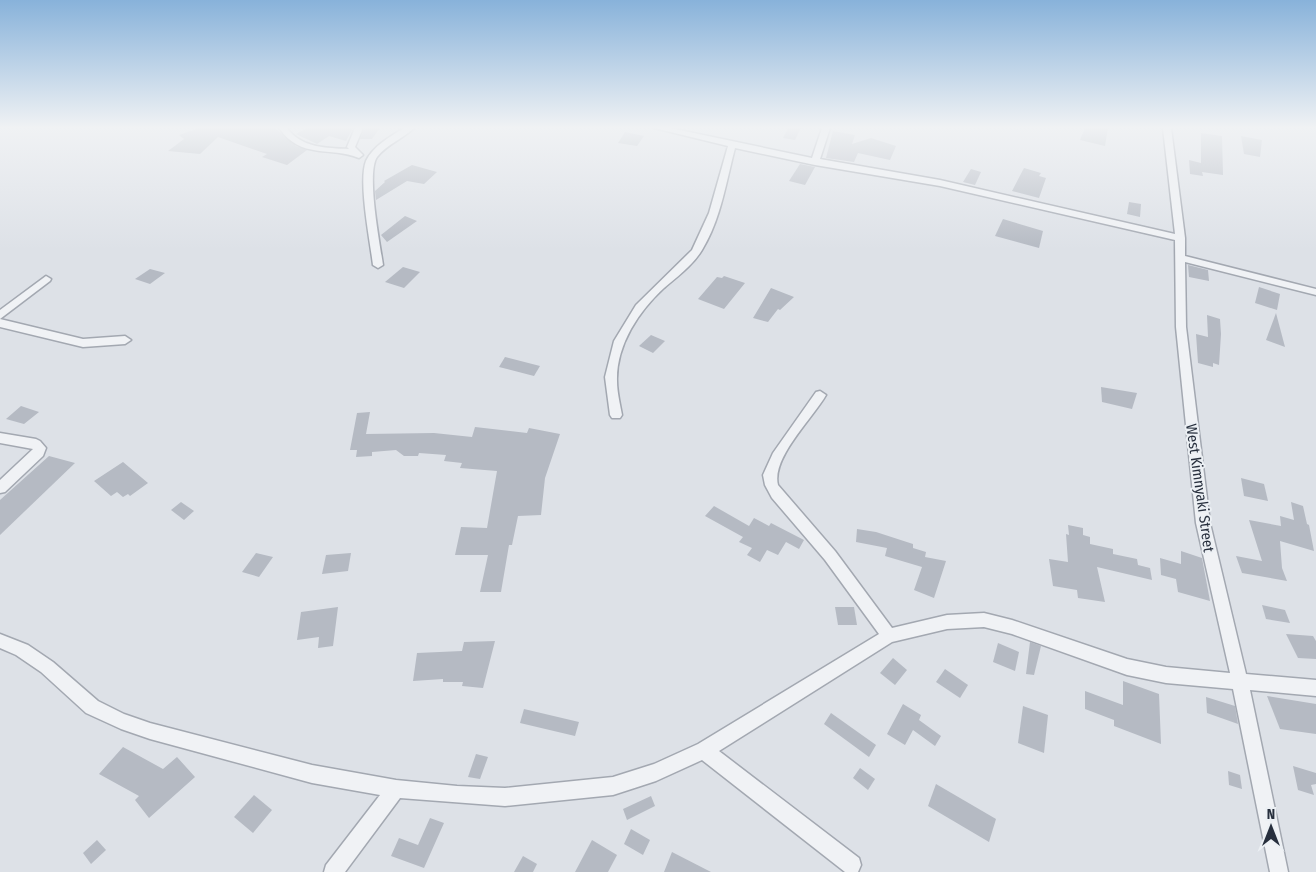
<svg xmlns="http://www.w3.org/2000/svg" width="1316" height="872" font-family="'Fira Sans Condensed',sans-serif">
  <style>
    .building { fill: #b5bac3 }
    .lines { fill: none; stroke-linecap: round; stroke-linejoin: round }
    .minor-casing { stroke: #a3a8b1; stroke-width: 3 }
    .minor { fill: #f0f2f5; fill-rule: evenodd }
    .labels { text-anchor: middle; stroke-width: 4; stroke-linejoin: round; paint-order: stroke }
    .street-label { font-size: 15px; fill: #272f3d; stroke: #ecf0f4 }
  </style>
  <rect width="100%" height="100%" fill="#dde1e7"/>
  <g class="building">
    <polygon points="199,128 275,128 296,146 307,150 287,165 262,157 267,154 218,137 200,154 168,151 184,139 179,135"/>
    <polygon points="307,128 353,128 346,141 329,136 317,144 296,134"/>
    <polygon points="365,128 380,128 372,139 360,139"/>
    <polygon points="788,128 801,128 795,140 783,138"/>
    <polygon points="1085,128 1108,128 1105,146 1080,140"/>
    <polygon points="833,131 855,135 852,144 871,138 896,146 890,160 858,153 854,162 826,158"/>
    <polygon points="625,132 644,136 637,146 618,143"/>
    <polygon points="1201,133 1222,136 1223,175 1202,172 1203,176 1190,174 1189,160 1201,163"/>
    <polygon points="1241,136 1262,140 1260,157 1244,154"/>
    <polygon points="800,164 815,167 805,185 789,181"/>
    <polygon points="412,165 437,172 424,184 407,181 376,200 375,191 385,182 384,181"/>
    <polygon points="1024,168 1041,173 1039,176 1046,178 1039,198 1012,191"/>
    <polygon points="971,169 981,172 975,185 963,182"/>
    <polygon points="1129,202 1141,204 1140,217 1127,214"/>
    <polygon points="405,216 417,221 387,242 381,235"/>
    <polygon points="1003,219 1043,231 1039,248 995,236"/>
    <polygon points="1188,265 1208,270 1209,281 1189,277"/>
    <polygon points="403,267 420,272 404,288 385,282"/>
    <polygon points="150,269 165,273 150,284 135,279"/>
    <polygon points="724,276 745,283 724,309 698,299 717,277 722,278"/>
    <polygon points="1259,287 1280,294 1277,310 1255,303"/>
    <polygon points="771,288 794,297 780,310 778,309 768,322 753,318"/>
    <polygon points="1276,313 1285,347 1266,340"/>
    <polygon points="1207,315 1220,319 1221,334 1219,365 1213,363 1213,367 1198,363 1196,334 1208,337"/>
    <polygon points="651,335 665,341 653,353 639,346"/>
    <polygon points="505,357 540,366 534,376 499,367"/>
    <polygon points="1101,387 1137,393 1132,409 1102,402"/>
    <polygon points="21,406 39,412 24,424 6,419"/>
    <polygon points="370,412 366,434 434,433 472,437 475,427 527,433 529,428 560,434 545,478 541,515 518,516 512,545 509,545 501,592 480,592 488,555 455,555 461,527 487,528 497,471 460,468 462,463 444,461 446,455 419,453 418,456 404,456 396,450 372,452 372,456 356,457 357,450 350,450 357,413"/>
    <polygon points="49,456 75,463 0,535 0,500"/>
    <polygon points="123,462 148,483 130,496 128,494 123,497 117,492 111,496 94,481"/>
    <polygon points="1241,478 1264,484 1268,501 1244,496"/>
    <polygon points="181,502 194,511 184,520 171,510"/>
    <polygon points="1291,502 1303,506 1307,524 1309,525 1314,551 1280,541 1282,568 1287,581 1242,573 1236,556 1262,561 1249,520 1281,526 1280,516 1294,520"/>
    <polygon points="714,506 749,526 754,518 769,526 771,523 804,540 799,549 786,542 778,555 767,550 760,562 747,555 752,548 739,542 743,537 705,516"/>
    <polygon points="1068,525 1083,528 1083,535 1090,537 1090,544 1113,549 1113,554 1137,559 1138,565 1150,568 1152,580 1097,567 1105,602 1078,598 1077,590 1053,586 1049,559 1068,562 1066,534 1069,535"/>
    <polygon points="857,529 876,532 913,544 913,548 926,552 925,557 946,561 934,598 914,590 922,567 885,556 887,548 856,542"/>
    <polygon points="1181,551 1202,558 1210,601 1178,592 1176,579 1161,575 1160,558 1181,564"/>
    <polygon points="256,553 273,557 259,577 242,572"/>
    <polygon points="351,553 348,571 322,574 326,555"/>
    <polygon points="1262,605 1285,610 1290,623 1266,619"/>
    <polygon points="338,607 333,646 318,648 319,637 297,640 301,612"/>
    <polygon points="835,607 854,607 857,625 838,625"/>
    <polygon points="1286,634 1313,636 1316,641 1316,659 1298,658"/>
    <polygon points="495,641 483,688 462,686 463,682 443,682 443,679 413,681 417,653 462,651 464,642"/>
    <polygon points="1030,642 1041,646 1034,675 1026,674"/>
    <polygon points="998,643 1019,652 1015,671 993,662"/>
    <polygon points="893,658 907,670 895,685 880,673"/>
    <polygon points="945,669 968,685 960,698 936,682"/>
    <polygon points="1123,681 1159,694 1161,744 1114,726 1114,720 1085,709 1085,691 1123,705"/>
    <polygon points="1267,696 1316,704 1316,734 1280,729"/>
    <polygon points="1206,697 1235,706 1238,724 1207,713"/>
    <polygon points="903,704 921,715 919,720 941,736 935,746 913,730 905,745 887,734"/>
    <polygon points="1023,706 1048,715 1044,753 1018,743"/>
    <polygon points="524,709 579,722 575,736 520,723"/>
    <polygon points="831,713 876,745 869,757 824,724"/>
    <polygon points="123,747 163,769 177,757 195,777 149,818 135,800 139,796 99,774"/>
    <polygon points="476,754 488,757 480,779 468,777"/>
    <polygon points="1293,766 1316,773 1316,784 1311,785 1314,795 1298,790"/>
    <polygon points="860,768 875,779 868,790 853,778"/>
    <polygon points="1228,771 1240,775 1242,789 1229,785"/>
    <polygon points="936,784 996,819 989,842 928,806"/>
    <polygon points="254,795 272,810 253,833 234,817"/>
    <polygon points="651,796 655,806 627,820 623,809"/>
    <polygon points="430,818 444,823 424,868 391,856 399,838 418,845"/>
    <polygon points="631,829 650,840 643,855 624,844"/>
    <polygon points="97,840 106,850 91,864 83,853"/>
    <polygon points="592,840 617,855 608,872 575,872"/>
    <polygon points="672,852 711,872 664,872"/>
    <polygon points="523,856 537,864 533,872 514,872"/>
  </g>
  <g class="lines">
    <defs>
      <g id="minor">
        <path d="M279,128H287C301,148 327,148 349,149L347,147L355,128H363L355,147L363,155L359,158C330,146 301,160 279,128Z"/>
        <path d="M404,128H414C403,139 387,144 377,157C366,173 380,244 383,265L378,268L373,265C370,241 358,181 366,161C373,146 391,136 404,128Z"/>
        <path d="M654,128H670L812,158L822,128H830L820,159L940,180L1175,234L1163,128H1171L1185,238V256L1316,289V295L1185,262L1186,327L1210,523L1246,674L1316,680V696L1250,690L1288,872H1270L1233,689L1166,683L1127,675L1012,634L984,627L947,629L892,642L719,751L859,858L861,865L858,872H845L702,760L656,781L613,795L505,806L400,798L345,872H324L326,865L380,795L312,783L150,739L121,729L86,713L41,672L16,655L0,648V634L28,645L53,662L98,701L124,714L150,723L312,765L396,780L457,786L505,788L613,777L654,764L698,744L879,634L825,560L772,498L765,485L763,475L773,453L816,392L820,391L826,395C813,418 771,458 778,485L835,551L892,628L947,615L984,613L1012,620L1127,659L1166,667L1230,673L1196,523L1176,327L1175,240L940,186L815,165L735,148C726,182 721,219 702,250C693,265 678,276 664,288C639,311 616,345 617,381C617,392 620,404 622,415L620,418H612L610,415L605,377L614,341L636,305L692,250L709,213L728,146Z"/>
        <polygon points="46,276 51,279 50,281 0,319 0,310"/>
        <polygon points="0,319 83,339 125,336 131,340 125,344 83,347 0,327"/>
        <polygon points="0,433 36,439 40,441 46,448 43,456 5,492 0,493 0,480 33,449 0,443"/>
      </g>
    </defs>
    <use href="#minor" class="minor-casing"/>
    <use href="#minor" class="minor"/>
  </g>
  <linearGradient id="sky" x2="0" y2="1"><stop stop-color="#88b2da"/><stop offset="0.51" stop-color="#f0f2f4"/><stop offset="1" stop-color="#f0f2f4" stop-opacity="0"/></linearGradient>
  <rect width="1316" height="250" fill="url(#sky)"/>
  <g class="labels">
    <g class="street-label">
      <text transform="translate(1200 488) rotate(82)" y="5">West Kimnyaki Street</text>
    </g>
  </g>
  <g transform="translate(1271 827)" stroke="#ecf0f4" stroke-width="4" paint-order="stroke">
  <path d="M0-4L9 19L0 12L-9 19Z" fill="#272f3d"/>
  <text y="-8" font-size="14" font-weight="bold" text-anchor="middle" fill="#272f3d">N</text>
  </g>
</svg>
